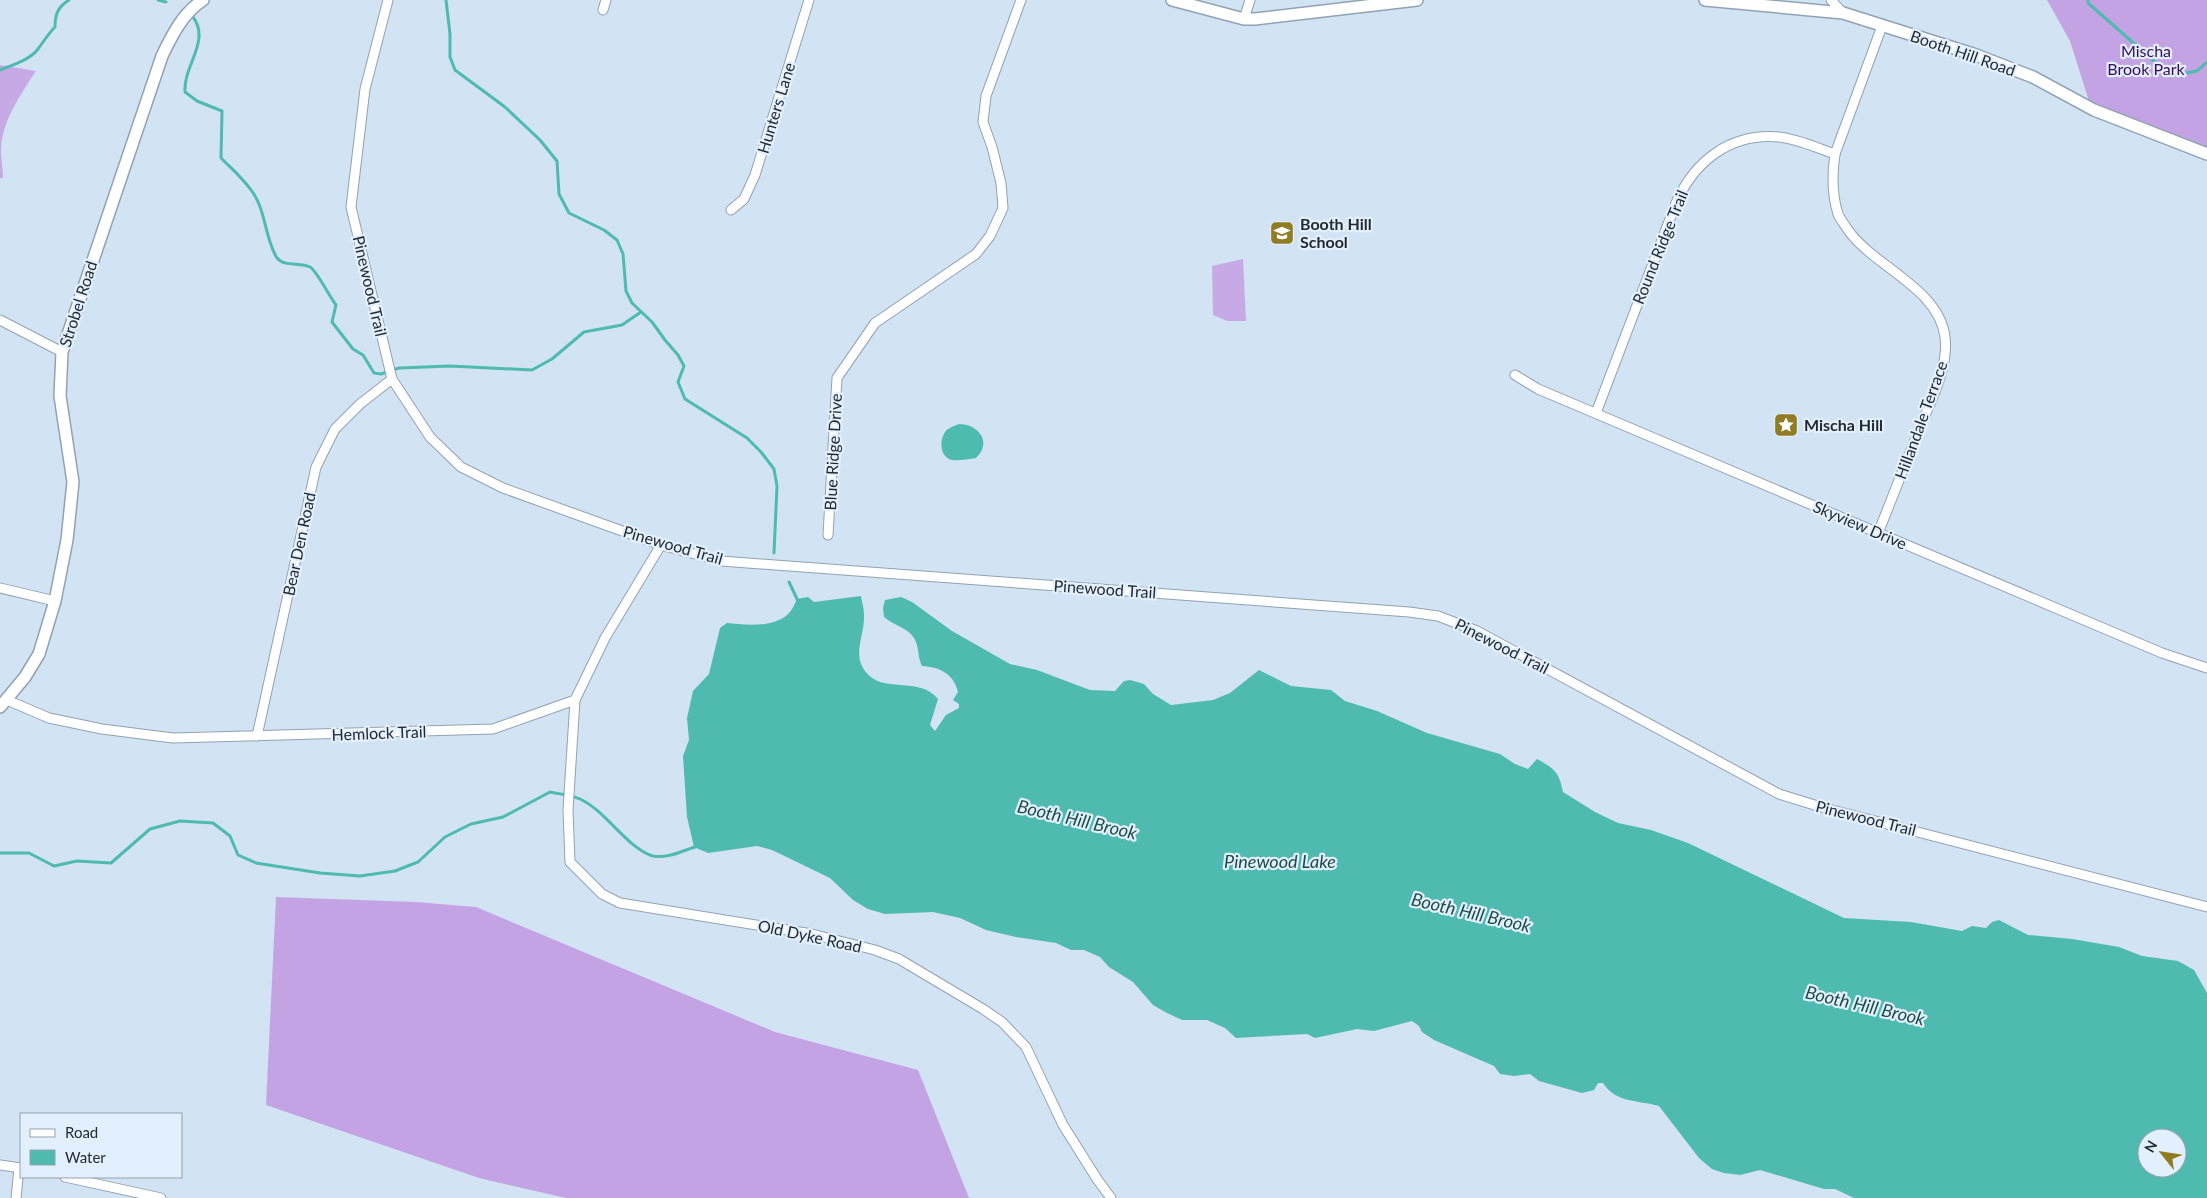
<svg xmlns="http://www.w3.org/2000/svg" width="2207" height="1198" font-family="Lato,sans-serif">
  <style>
    .green { fill: #c7a9e6 }
    .forest { fill: #c4a3e5 }
    .water { fill: #4fbab0; fill-rule: evenodd }
    .lines { fill: none; stroke-linecap: round; stroke-linejoin: round }
    .stream { stroke: #4fbab0; stroke-width: 3 }
    .minor-casing { stroke: #91a2b2; stroke-width: 11 }
    .tertiary-casing { stroke: #91a2b2; stroke-width: 14 }
    .minor { stroke: #fff; stroke-width: 9 }
    .tertiary { stroke: #fff; stroke-width: 11 }
    .labels { text-anchor: middle; stroke-width: 4.5; stroke-linejoin: round; paint-order: stroke }
    .park-label { font-size: 16px; fill: #3b0b5a; stroke: #e2f0fe }
    .street-label { font-size: 16px; fill: #242a30; stroke: #e2f0fe }
    .poi-label { font-size: 16px; font-weight: bold; fill: #242a30; stroke: #e2f0fe; text-anchor: start }
    .water-label { font-size: 18px; font-style: italic; fill: #1d4c47; stroke: #e2f0fe }
  </style>
  <rect width="100%" height="100%" fill="#d2e3f4"/>
  <g class="green">
    <path d="M0,65L36,71C21,94 1,122 1,151C1,160 3,169 3,178H0Z"/>
    <polygon points="1243,259 1246,321 1227,321 1213,315 1212,266"/>
  </g>
  <g class="forest">
    <polygon points="2047,0 2207,0 2207,148 2089,101 2070,41"/>
    <polygon points="276,897 416,902 476,907 775,1032 918,1070 969,1198 566,1198 479,1178 266,1105"/>
  </g>
  <g class="water">
    <path d="M959,424C978,424 993,442 976,458C969,459 959,461 952,460C940,457 939,441 945,432C948,428 954,426 959,424Z"/>
    <path d="M861,596C862,602 864,609 864,615C865,635 852,653 865,671C882,695 919,675 938,699L930,725L935,731L946,715L959,708V704L953,700L958,692C954,674 940,667 922,666C918,658 919,650 916,642C911,628 894,626 884,617L883,608L885,600L901,597L912,602L952,631L1010,664L1037,670L1090,690L1115,691L1124,681L1130,680L1144,684L1153,694L1171,705L1213,700L1230,693L1259,670L1291,686L1331,690L1345,701L1377,711L1427,733L1500,754L1515,764L1528,769L1537,759C1555,769 1559,772 1563,792L1595,812L1618,823L1651,830L1688,843L1844,918L1911,922L1962,931L1972,926L1986,928L1992,922L1999,920L2028,935L2072,939L2119,947L2142,956L2178,961L2194,970L2207,993V1198H1854L1835,1189H1824L1760,1170L1740,1175L1724,1173L1712,1169L1699,1158L1659,1106C1637,1100 1616,1103 1603,1083H1598L1594,1090L1582,1093L1539,1081L1530,1074L1514,1076L1500,1074L1494,1066L1434,1040L1422,1032L1419,1026L1412,1021L1374,1031L1357,1029L1315,1038L1307,1034L1236,1038L1225,1028L1207,1020H1182L1167,1013L1153,1005L1133,982L1109,967L1100,957L1084,950H1071L1056,943L1016,937L986,930L960,918L933,912L885,914L868,909L853,900L830,878L772,850L757,846L708,853L694,847L687,817L683,756L689,740L687,718L693,691L709,674L720,628L727,623C744,625 776,628 789,613C792,610 795,604 797,599L808,597L814,602ZM2147,1138H2177V1168H2147Z"/>
  </g>
  <g class="lines">
    <g class="stream">
      <polyline points="158,0 166,2"/>
      <polyline points="446,0 450,34 450,57 455,70 505,107 540,140 557,161 559,194 569,213 604,230 617,240 623,254 626,291 632,303 652,322 665,340 678,355 684,366 678,382 685,399 747,438 761,452 774,469 777,486 774,553"/>
      <polyline points="2088,0 2088,3 2171,76 2197,71 2207,62"/>
      <path d="M193,17C211,41 183,66 185,92L197,101L222,111L221,158C233,170 247,182 255,196C266,213 265,239 277,258C284,267 300,262 310,267C317,271 329,296 336,305L332,322L353,349L363,355L374,373L381,374L399,368L450,366L532,370L552,359L584,332L622,325L641,312"/>
      <path d="M0,70C12,65 30,60 38,49C44,41 48,34 55,27C55,14 58,7 69,0"/>
      <polyline points="789,582 798,601"/>
      <path d="M0,853H29L54,866L77,861L111,863L150,829L180,821L213,823L230,836L238,855L256,863L320,873L360,876L395,871L418,862L445,837L471,824L503,817L550,792C559,794 571,795 580,799C605,810 629,850 653,856C668,859 684,850 698,846"/>
    </g>
    <defs>
      <g id="minor">
        <polyline points="388,0 365,89 351,207 392,379 430,437 461,467 503,488 661,545 721,561 1409,612 1438,616 1477,631 1779,794 1821,807 2207,907"/>
        <polyline points="1831,0 1843,13"/>
        <polyline points="603,10 606,0"/>
        <polyline points="1244,19 1250,0"/>
        <polyline points="731,210 744,199 755,175 809,0"/>
        <polyline points="0,320 62,352"/>
        <polyline points="1515,375 1538,389 2162,653 2207,668"/>
        <path d="M1596,413L1676,203C1695,160 1731,133 1779,137C1798,139 1817,148 1835,154"/>
        <path d="M1878,533C1892,499 1905,464 1919,430C1930,402 1949,368 1945,337C1939,288 1874,267 1848,230C1845,225 1840,219 1838,214C1832,195 1832,174 1835,154L1882,26"/>
        <polyline points="828,535 837,378 875,323 976,254 990,236 1003,208 1001,183 992,147 983,122 986,96 1021,0"/>
        <polyline points="0,588 55,601"/>
        <polyline points="7,700 49,718 102,729 173,738 493,729 575,700 605,638 661,545"/>
        <polyline points="575,700 568,810 570,862 602,894 620,903 812,934 875,950 899,959 983,1009 1002,1022 1026,1047 1063,1125 1097,1179 1111,1198"/>
        <polyline points="257,736 316,467 335,429 360,404 392,379"/>
        <polyline points="0,1165 21,1168"/>
        <polyline points="65,1177 161,1198"/>
        <polyline points="16,1198 19,1168"/>
      </g>
      <g id="tertiary">
        <polyline points="1172,0 1244,19 1255,19 1417,0"/>
        <polyline points="1705,0 1843,13 1976,55 2033,77 2094,110 2207,154"/>
        <path d="M0,707L25,677L39,654L55,601L67,540L73,482L60,396L62,352L162,56C172,35 183,13 203,0"/>
      </g>
    </defs>
    <use href="#minor" class="minor-casing"/>
    <use href="#tertiary" class="tertiary-casing"/>
    <use href="#minor" class="minor"/>
    <use href="#tertiary" class="tertiary"/>
  </g>
  <defs>
    <symbol id="school-square" viewBox="-11 -11 22 22"><rect x="-9" y="-9" width="18" height="18" rx="4" fill="#907c23" stroke="#e2f0fe"/><path d="M0-5L7-2L0 1L-7-2ZM-4 1L0 2.5L4 1V4Q0 6-4 4Z" fill="#fff"/></symbol>
    <symbol id="sight-square" viewBox="-11 -11 22 22"><rect x="-9" y="-9" width="18" height="18" rx="4" fill="#907c23" stroke="#e2f0fe"/><path d="M0-6L1.8-2.2L6-1.7L2.9 1.2L3.7 5.4L0 3.3L-3.7 5.4L-2.9 1.2L-6-1.7L-1.8-2.2Z" fill="#fff"/></symbol>
  </defs>
  <g fill-rule="evenodd">
    <use href="#school-square" x="1268" y="219" width="28" height="28"/>
    <use href="#sight-square" x="1772" y="411" width="28" height="28"/>
  </g>
  <g class="labels">
    <g class="park-label">
      <text x="2146" y="57">Mischa<tspan x="2146" dy="18">Brook Park</tspan></text>
    </g>
    <g class="street-label">
      <text transform="translate(1963 53) rotate(19)" y="6">Booth Hill Road</text>
      <text transform="translate(776 108) rotate(-73)" y="6">Hunters Lane</text>
      <text transform="translate(1660 247) rotate(-68)" y="6">Round Ridge Trail</text>
      <text transform="translate(370 286) rotate(77)" y="6">Pinewood Trail</text>
      <text transform="translate(78 304) rotate(-72)" y="6">Strobel Road</text>
      <text transform="translate(1921 420) rotate(-70)" y="6">Hillandale Terrace</text>
      <text transform="translate(833 452) rotate(-87)" y="6">Blue Ridge Drive</text>
      <text transform="translate(1860 525) rotate(23)" y="6">Skyview Drive</text>
      <text transform="translate(299 544) rotate(-78)" y="6">Bear Den Road</text>
      <text transform="translate(673 545) rotate(16)" y="6">Pinewood Trail</text>
      <text transform="translate(1105 589) rotate(4)" y="6">Pinewood Trail</text>
      <text transform="translate(1502 646) rotate(27)" y="6">Pinewood Trail</text>
      <text transform="translate(379 733) rotate(-2)" y="6">Hemlock Trail</text>
      <text transform="translate(1866 818) rotate(14)" y="6">Pinewood Trail</text>
      <text transform="translate(810 936) rotate(12)" y="6">Old Dyke Road</text>
    </g>
    <g class="poi-label">
      <text x="1300" y="230">Booth Hill<tspan x="1300" dy="18">School</tspan></text>
      <text x="1804" y="431">Mischa Hill</text>
    </g>
    <g class="water-label">
      <text transform="translate(1077 820) rotate(13)" y="6">Booth Hill Brook</text>
      <text x="1280" y="868">Pinewood Lake</text>
      <text transform="translate(1471 913) rotate(13)" y="6">Booth Hill Brook</text>
      <text transform="translate(1865 1006) rotate(13)" y="6">Booth Hill Brook</text>
    </g>
  </g>
  <rect x="20" y="1113" width="162" height="65" fill="#e2f0fe" stroke="#96a1ac"/>
  <rect x="30" y="1129" width="25" height="8" fill="#ffffff" stroke="#96a1ac"/>
  <text x="65" y="1138" font-size="15" fill="#242a30">Road</text>
  <rect x="30" y="1150" width="25" height="15" fill="#4fbab0" stroke="#96a1ac"/>
  <text x="65" y="1163" font-size="15" fill="#242a30">Water</text>
  <g transform="translate(2162 1153) rotate(300)"><circle r="24" fill="#e2f0fe" stroke="#96a1ac"/>
  <path d="M0-4L9 19L0 12L-9 19Z" fill="#907c23"/>
  <text y="-8" font-size="14" font-weight="bold" text-anchor="middle" fill="#242a30">N</text>
  </g>
</svg>
